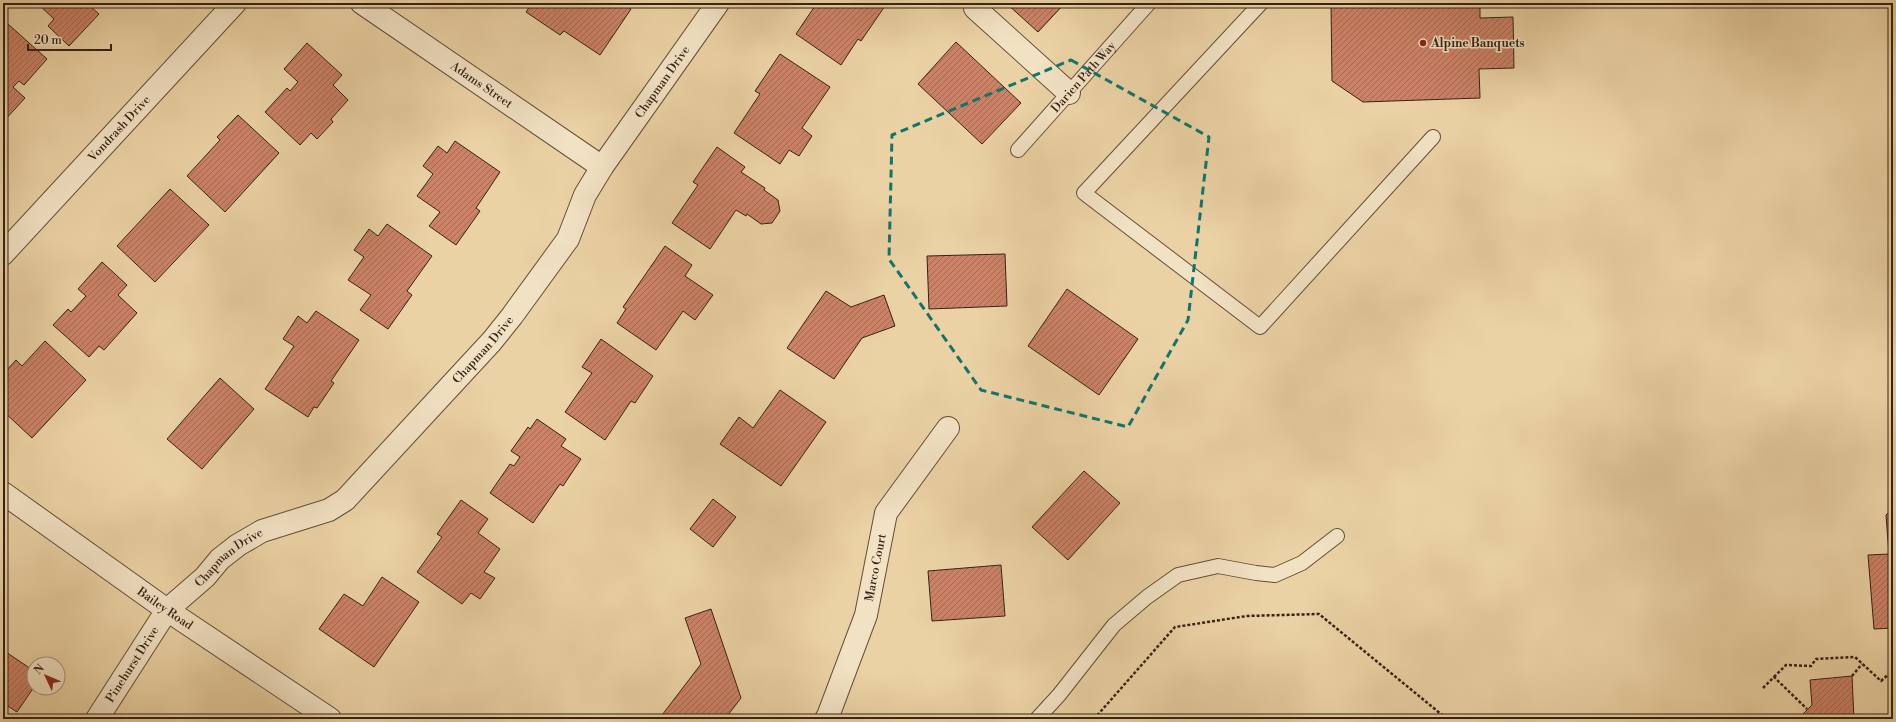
<svg xmlns="http://www.w3.org/2000/svg" width="1896" height="722" font-family="'Libre Bodoni',serif">
  <style>
    .building { fill: url(#building-hatch); stroke: #352216 }
    .lines { fill: none; stroke-linecap: round; stroke-linejoin: round }
    .service-casing { stroke: #624e3a; stroke-width: 16 }
    .minor-casing { stroke: #624e3a; stroke-width: 24 }
    .tertiary-casing { stroke: #624e3a; stroke-width: 24 }
    .path { stroke: #352216; stroke-width: 2.5; stroke-dasharray: 3 2; stroke-linecap: butt }
    .service { stroke: #f2e2c4; stroke-width: 14 }
    .minor { stroke: #f2e2c4; stroke-width: 22 }
    .tertiary { stroke: #f2e2c4; stroke-width: 22 }
    .marked { fill: none; stroke: #0f766e; stroke-width: 3; stroke-dasharray: 8 5; stroke-linejoin: round }
    .poi-dot { fill: #8f2418; stroke: #f2e2c4; stroke-width: 1.5 }
    .labels { text-anchor: middle; stroke-width: 3; stroke-linejoin: round; paint-order: stroke }
    .poi-label { font-size: 12px; font-weight: bold; fill: #352216; stroke: #f2e2c4; text-anchor: start }
    .street-label { font-size: 12px; fill: #352216; stroke: #f2e2c4 }
  </style>
  <defs>
    <pattern id="building-hatch" width="6" height="6" patternUnits="userSpaceOnUse"><rect width="6" height="6" fill="#cc8267"/><path d="M-1 1l2-2M0 6l6-6M5 7l2-2" fill="none" stroke="#a66a54"/></pattern>
  </defs>
  <rect width="100%" height="100%" fill="#ebd2a4"/>
  <filter id="stains"><feTurbulence type="fractalNoise" baseFrequency=".005" numOctaves="4"/><feColorMatrix values="0 0 0 0 .2 0 0 0 0 .09 0 0 0 0 .02 0 0 0 .5 -.17"/></filter>
  <radialGradient id="worn" r=".72"><stop offset=".6" stop-color="#630" stop-opacity="0"/><stop offset="1" stop-color="#630" stop-opacity=".3"/></radialGradient>
  <g class="building">
    <polygon points="37,3 92,3 90,6 99,14 69,46 48,26 54,19"/>
    <polygon points="532,3 621,3 631,9 600,55 564,31 560,35 526,12"/>
    <polygon points="817,3 887,3 861,41 858,39 841,65 796,34"/>
    <polygon points="1006,3 1065,3 1038,32"/>
    <polygon points="1331,3 1480,3 1480,18 1513,17 1514,68 1479,69 1480,98 1363,102 1332,81"/>
    <polygon points="8,24 47,59 24,85 19,81 13,87 25,98 3,122 3,29"/>
    <polygon points="956,42 1021,103 982,144 918,84"/>
    <polygon points="307,43 342,75 333,85 348,100 331,119 333,122 317,139 311,133 300,145 265,112 287,88 290,91 298,82 284,69"/>
    <polygon points="780,54 830,87 802,128 812,136 799,156 789,150 780,164 734,133 760,94 755,91"/>
    <polygon points="238,115 279,153 225,212 187,176 220,140 217,137"/>
    <polygon points="455,141 500,172 476,208 480,211 456,245 429,226 440,212 417,196 433,174 423,166 438,146 447,153"/>
    <polygon points="717,147 745,167 741,172 765,188 764,190 778,200 780,211 772,223 761,224 747,214 746,216 736,210 710,249 672,223 698,185 693,182"/>
    <polygon points="170,189 209,225 155,282 117,246"/>
    <polygon points="387,224 432,256 407,291 412,295 388,329 360,310 371,295 348,280 364,257 354,250 369,229 378,236"/>
    <polygon points="665,246 692,265 685,276 713,295 695,320 683,311 656,350 617,323 626,309 623,307"/>
    <polygon points="1005,254 1007,306 929,309 927,256"/>
    <polygon points="102,262 127,285 118,295 137,313 104,350 99,346 89,357 53,325 68,309 71,312 86,296 78,289"/>
    <polygon points="1067,289 1138,339 1099,395 1028,346"/>
    <polygon points="826,291 851,307 884,295 895,326 862,338 834,379 787,348"/>
    <polygon points="316,311 359,340 331,381 334,383 317,408 314,407 308,417 265,389 294,346 283,339 298,316 307,323"/>
    <polygon points="601,339 653,376 635,403 631,401 605,440 565,412 592,373 582,367"/>
    <polygon points="45,341 86,380 32,438 3,411 3,374 16,360 22,366"/>
    <polygon points="220,378 254,409 202,469 167,439"/>
    <polygon points="780,390 826,422 781,486 720,444 739,417 753,428"/>
    <polygon points="537,419 566,439 561,446 581,459 563,486 560,484 533,523 490,493 510,464 514,466 520,457 511,451 528,427 530,429"/>
    <polygon points="1084,471 1120,503 1068,560 1032,527"/>
    <polygon points="713,499 736,517 713,547 690,529"/>
    <polygon points="461,500 488,519 478,533 500,549 484,572 495,578 480,599 471,593 462,604 417,572 442,537 437,534"/>
    <polygon points="1893,508 1893,628 1874,629 1868,555 1889,554 1886,515"/>
    <polygon points="1001,565 1005,616 932,621 928,571"/>
    <polygon points="382,577 419,602 374,667 319,629 344,594 363,606"/>
    <polygon points="711,609 741,698 725,719 659,719 701,664 685,618"/>
    <polygon points="3,650 34,671 34,687 17,712 3,703"/>
    <polygon points="1852,676 1854,719 1798,719 1812,705 1810,680"/>
  </g>
  <g class="lines">
    <defs>
      <g id="service">
        <polyline points="1261,3 1084,193 1260,327 1433,137"/>
        <path id="s1" d="M1018,150L1149,3"/>
        <polyline points="1037,719 1059,695 1114,625 1147,597 1178,575 1218,566 1256,573 1275,575 1302,563 1337,536"/>
      </g>
      <g id="minor">
        <path id="s2" d="M362,3L602,167"/>
        <polyline points="975,8 1069,93"/>
        <path id="s3" d="M3,254L235,3"/>
        <path id="s4" d="M97,719L167,610L205,577L220,559L238,545L262,531L329,510L345,500L492,341L512,316L568,239L585,195L602,167L718,3"/>
        <path id="s5" d="M826,719L828,716L866,615L886,513L948,428"/>
      </g>
      <g id="tertiary">
        <path id="s6" d="M3,493L167,610L330,719"/>
      </g>
    </defs>
    <use href="#service" class="service-casing"/>
    <use href="#minor" class="minor-casing"/>
    <use href="#tertiary" class="tertiary-casing"/>
    <g class="path">
      <polyline points="1852,676 1862,664"/>
      <polyline points="1774,677 1786,665 1811,666 1816,659 1855,657 1881,681 1890,673"/>
      <polyline points="1763,688 1774,677 1807,709"/>
      <polyline points="1094,719 1175,627 1247,616 1319,614 1447,719"/>
    </g>
    <use href="#service" class="service"/>
    <use href="#minor" class="minor"/>
    <use href="#tertiary" class="tertiary"/>
  </g>
  <path class="marked" d="M1071,60L1209,137L1188,320L1128,427L981,390L889,259L892,135Z"/>
  <circle class="poi-dot" cx="1423" cy="43" r="4"/>
  <g class="labels">
    <g class="poi-label">
      <text x="1431" y="47">Alpine Banquets</text>
    </g>
    <g class="street-label">
      <text dy="4" stroke="none"><textPath href="#s1" startOffset="98">Darien Path Way</textPath></text>
      <text dy="4" stroke="none"><textPath href="#s4" startOffset="871">Chapman Drive</textPath></text>
      <text dy="4" stroke="none"><textPath href="#s2" startOffset="145">Adams Street</textPath></text>
      <text dy="4" stroke="none"><textPath href="#s3" startOffset="171">Vondrash Drive</textPath></text>
      <text dy="4" stroke="none"><textPath href="#s4" startOffset="547">Chapman Drive</textPath></text>
      <text dy="4" stroke="none"><textPath href="#s4" startOffset="211">Chapman Drive</textPath></text>
      <text dy="4" stroke="none"><textPath href="#s5" startOffset="160">Marco Court</textPath></text>
      <text dy="4" stroke="none"><textPath href="#s6" startOffset="199">Bailey Road</textPath></text>
      <text dy="4" stroke="none"><textPath href="#s4" startOffset="65">Pinehurst Drive</textPath></text>
    </g>
  </g>
  <rect width="1896" height="722" fill="none" stroke="#ebd2a4" stroke-width="16"/>
  <rect x="4" y="4" width="1888" height="714" fill="none" stroke="#352216" stroke-width="2"/>
  <rect x="8" y="8" width="1880" height="706" fill="none" stroke="#352216"/>
  <g transform="translate(46 676) rotate(314)"><circle r="19" fill="#f2e2c4" stroke="#a6957e"/>
  <path d="M0-3L7 15L0 10L-7 15Z" fill="#8f2418"/>
  <text y="-6" font-size="11" font-weight="bold" text-anchor="middle" fill="#352216">N</text>
  </g>
  <path d="M28 44v6h83v-6" fill="none" stroke="#352216" stroke-width="2"/>
  <text x="34" y="44" font-size="12" fill="#352216" stroke="#f2e2c4" stroke-width="3" paint-order="stroke">20 m</text>
  <rect width="100%" height="100%" filter="url(#stains)"/>
  <rect width="100%" height="100%" fill="url(#worn)"/>
</svg>
